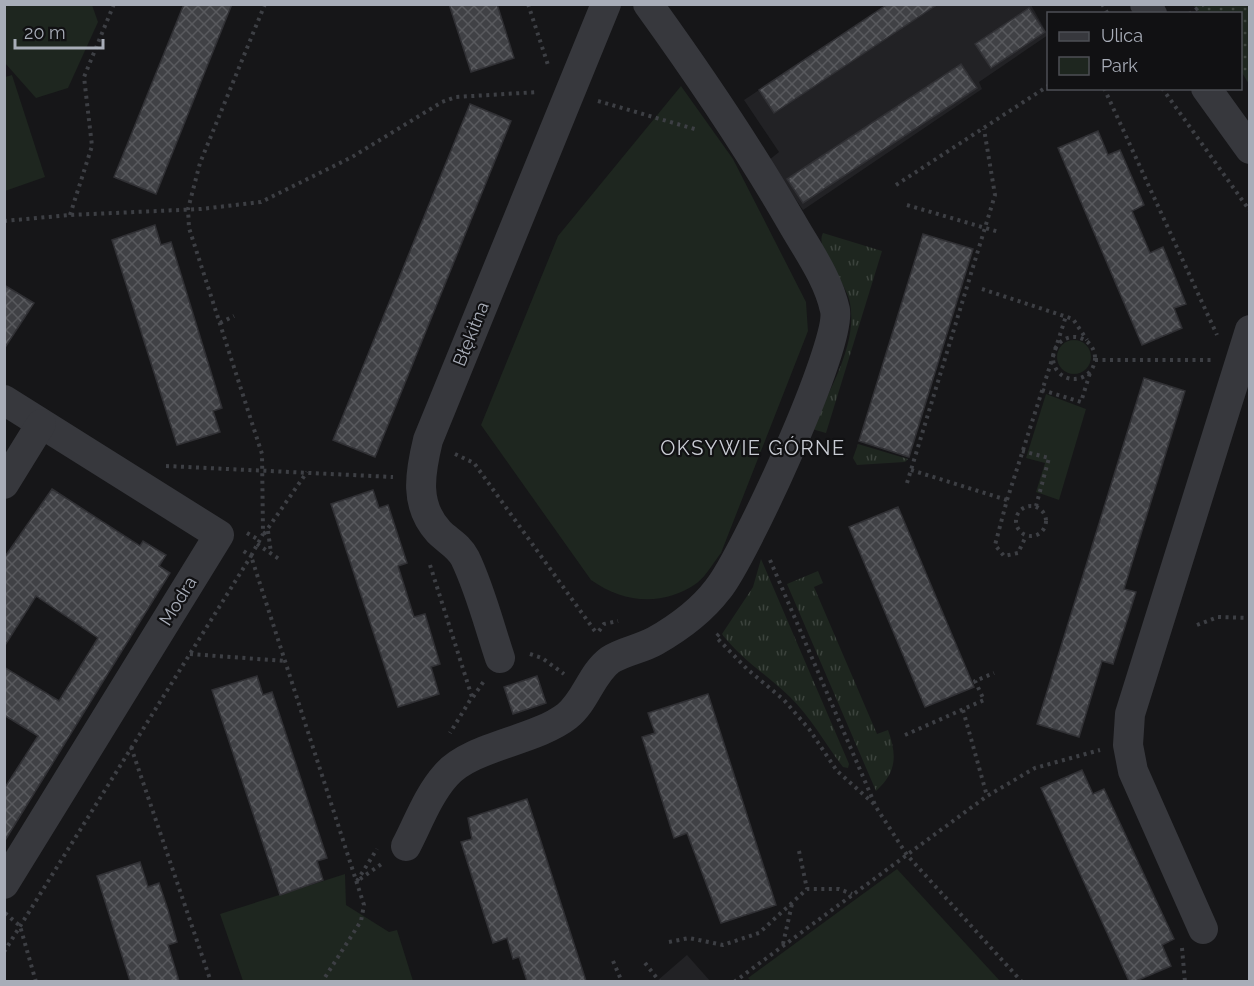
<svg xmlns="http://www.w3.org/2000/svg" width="1254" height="986" font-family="Raleway,sans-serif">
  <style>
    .built { fill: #222225 }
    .grass { fill: url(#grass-tufts) }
    .park { fill: #1e261f }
    .garden { fill: url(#garden-dots) }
    .building { fill: url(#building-cross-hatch); stroke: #303034; stroke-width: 1.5 }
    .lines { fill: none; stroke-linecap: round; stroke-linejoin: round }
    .path { stroke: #3d3f44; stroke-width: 4; stroke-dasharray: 3 4.5; stroke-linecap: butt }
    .minor { stroke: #37383d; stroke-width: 30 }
    .labels { text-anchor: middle; stroke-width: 4.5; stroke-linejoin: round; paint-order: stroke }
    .street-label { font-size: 18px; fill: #a8adb8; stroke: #111113 }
    .neighbourhood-label { font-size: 20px; letter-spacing: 1.5px; fill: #c9ccd4; stroke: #111113 }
  </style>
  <defs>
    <pattern id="grass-tufts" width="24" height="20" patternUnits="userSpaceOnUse" patternTransform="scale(1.5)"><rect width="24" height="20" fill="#1e261f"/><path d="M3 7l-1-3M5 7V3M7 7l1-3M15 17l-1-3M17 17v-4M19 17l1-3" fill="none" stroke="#3c433d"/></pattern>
    <pattern id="garden-dots" width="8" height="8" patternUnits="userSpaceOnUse" patternTransform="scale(1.5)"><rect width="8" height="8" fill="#1e261f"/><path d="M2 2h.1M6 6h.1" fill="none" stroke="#3c433d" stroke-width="1.8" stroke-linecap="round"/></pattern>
    <pattern id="building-cross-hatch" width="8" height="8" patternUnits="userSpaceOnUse" patternTransform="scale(1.5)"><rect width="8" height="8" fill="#404145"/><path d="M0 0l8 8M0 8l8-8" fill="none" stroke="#595a5e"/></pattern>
  </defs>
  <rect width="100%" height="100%" fill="#161618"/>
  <g class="built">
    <polygon points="888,5 1031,5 1048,35 979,82 982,89 803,210 769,160 779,152 744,100"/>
    <polygon points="687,955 710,981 657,981"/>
  </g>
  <g class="grass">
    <path d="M823,233L882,251L826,433L812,429C828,392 858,345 850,303C847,282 814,250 823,233Z"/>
    <polygon points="858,444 908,459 905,462 857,465 853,458"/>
    <path d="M761,559L849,764L848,768L843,767C825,744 811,717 790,697C767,675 741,659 722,634L753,587Z"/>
    <path d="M818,571L823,583L814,587L877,734L888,730C897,755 897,772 876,791L787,584Z"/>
  </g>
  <g class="park">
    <polygon points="4,5 92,5 98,22 68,88 36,98 5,63"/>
    <polygon points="12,75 45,177 5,191 5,77"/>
    <path d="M681,86L733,159L806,302L808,331L721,553C714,562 706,576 697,583C663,607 623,603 591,580L481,425L558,236Z"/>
    <circle cx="1074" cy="357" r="17"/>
    <polygon points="1046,394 1086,409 1059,500 1036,492 1045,463 1026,458"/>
    <polygon points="897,869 1000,981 752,982 748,978"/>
    <polygon points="345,874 346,905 389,932 397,930 413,981 243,981 220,914"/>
  </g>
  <polygon class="garden" points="1193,5 1249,5 1249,84 1241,71 1240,14 1200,13"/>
  <g class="building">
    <polygon points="184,4 232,4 156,194 114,177"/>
    <polygon points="449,4 497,4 514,58 471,72"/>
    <polygon points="888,4 938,4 774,113 759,90"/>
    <polygon points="1029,8 1045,32 991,68 975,44"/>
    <polygon points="961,64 977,88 803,203 787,179"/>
    <polygon points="470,104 511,121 375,457 333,440"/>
    <polygon points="1098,131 1108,155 1120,150 1144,205 1132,211 1150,253 1163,247 1186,304 1174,308 1182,328 1142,345 1058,148"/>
    <polygon points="155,225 161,245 171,242 222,408 213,411 220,432 177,445 112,240"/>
    <polygon points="923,234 973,249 909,457 859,441"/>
    <polygon points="4,285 34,303 4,349"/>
    <polygon points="1144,378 1185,391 1124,589 1136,592 1113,664 1102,661 1079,737 1037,724"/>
    <polygon points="52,489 140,546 143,541 166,555 159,566 170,573 4,842 4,789 38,736 4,715 4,667 59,701 98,638 36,596 4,647 4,558"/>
    <polygon points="373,490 379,508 388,505 407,563 398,566 414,617 425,614 440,664 431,667 439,694 398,707 331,504"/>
    <polygon points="898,507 974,687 925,707 849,527"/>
    <polygon points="257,676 263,695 272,692 327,858 317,861 323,880 280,895 212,690"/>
    <polygon points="537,676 546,703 513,714 504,687"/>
    <polygon points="708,694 776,905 721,923 687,833 674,838 642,737 655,733 648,713"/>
    <polygon points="1082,770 1093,794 1104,789 1174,939 1162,945 1171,966 1136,981 1129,981 1041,788"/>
    <polygon points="527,799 532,814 586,981 527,981 519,957 513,959 507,938 493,943 461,842 472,839 468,818"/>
    <polygon points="140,862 148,887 159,883 168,910 177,942 168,945 179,981 130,981 97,876"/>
  </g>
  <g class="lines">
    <g class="path">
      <polyline points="265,4 200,163 188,209 189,228 262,454 263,534 251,556 364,905 361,921 322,982"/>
      <polyline points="528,4 548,65"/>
      <polyline points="1102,4 1108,14"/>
      <polyline points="1189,14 1204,4"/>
      <polyline points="1104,88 1217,335"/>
      <polyline points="1162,88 1250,211"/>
      <polyline points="598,101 698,130"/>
      <polyline points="896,185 1048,86"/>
      <polyline points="907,205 999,232"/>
      <polyline points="70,215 92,146 84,77 114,4"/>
      <polyline points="4,221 70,215 201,209 261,202 352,157 442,102 456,97 538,92"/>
      <polyline points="982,289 1073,319 1087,340"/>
      <polyline points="220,323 234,316"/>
      <circle cx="1074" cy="358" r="21"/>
      <polyline points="1095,360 1211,360"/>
      <polyline points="1042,390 1081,402 1090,373"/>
      <polyline points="1022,451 1049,458 1036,506"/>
      <polyline points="455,454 474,463 597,634"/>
      <polyline points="166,466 393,477"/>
      <polyline points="911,470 1007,500 995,545 1004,556 1018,553 1026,536"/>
      <polyline points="907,483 995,195 984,129"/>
      <polyline points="1007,500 1066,316"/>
      <circle cx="1031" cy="521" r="15"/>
      <polyline points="268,531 271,553"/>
      <polyline points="247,533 259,540"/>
      <polyline points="264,534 307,472"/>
      <polyline points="257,544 279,559"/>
      <polyline points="770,560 876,807 907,855 1022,982"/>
      <polyline points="430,565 472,697 450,733"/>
      <polyline points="1197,625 1218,617 1250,618"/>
      <polyline points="599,631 604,624 618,621"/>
      <polyline points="719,634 716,637 747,669 784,700 809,729 837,771 874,804"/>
      <polyline points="190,654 285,661"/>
      <polyline points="530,654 542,658 564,674"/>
      <polyline points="473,697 484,681"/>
      <polyline points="963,710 987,796"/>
      <polyline points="905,735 984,700 975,681 994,673"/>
      <polyline points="131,747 211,982"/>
      <polyline points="799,851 807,889"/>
      <polyline points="360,879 383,863"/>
      <polyline points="357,881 377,849"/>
      <polyline points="5,913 20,926 36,982"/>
      <polyline points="669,942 689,938 723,945 759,933 807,889 839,889 852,894"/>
      <polyline points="783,944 792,904"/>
      <polyline points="1182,948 1185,982"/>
      <polyline points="4,952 251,556 242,550"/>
      <polyline points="613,961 622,982"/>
      <polyline points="645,963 660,982"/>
      <polyline points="734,982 987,796 1035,768 1100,750"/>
    </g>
    <g class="minor">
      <polyline points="1145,4 1152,14"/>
      <polyline points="1206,88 1250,149"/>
      <polyline points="4,400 219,535 4,884"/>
      <polyline points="4,484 41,424"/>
      <path d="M500,658C489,625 480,589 465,558C459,546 448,541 439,532C414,505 420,473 428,440L606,4"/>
      <path d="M406,846C418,823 428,795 446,775C471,746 535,741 567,716C586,701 591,674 610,660C624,651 641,649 655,641C678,628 702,610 718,589C744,557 842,345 835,310C828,278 808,251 792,223C748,147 700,76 648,4"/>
      <polyline points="1203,929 1133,771 1128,745 1130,714 1250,330"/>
    </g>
  </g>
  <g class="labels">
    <g class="street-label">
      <text transform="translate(471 334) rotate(-68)" y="6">Błękitna</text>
      <text transform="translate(178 601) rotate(-58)" y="6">Modra</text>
    </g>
    <g class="neighbourhood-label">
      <text x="753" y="455">OKSYWIE GÓRNE</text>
    </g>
  </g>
  <rect width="1254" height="986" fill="none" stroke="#a8adb8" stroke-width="12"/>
  <rect x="1047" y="12" width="195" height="78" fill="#111113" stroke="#4d4f55" stroke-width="1.5"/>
  <rect x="1059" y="32" width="30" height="9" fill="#37383d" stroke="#4d4f55" stroke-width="1.5"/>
  <text x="1101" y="42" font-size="18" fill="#a8adb8">Ulica</text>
  <rect x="1059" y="57" width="30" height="18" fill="#1e261f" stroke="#4d4f55" stroke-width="1.5"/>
  <text x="1101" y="72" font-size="18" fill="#a8adb8">Park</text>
  <path d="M15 39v9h88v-9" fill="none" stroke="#a8adb8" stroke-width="3"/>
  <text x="24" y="39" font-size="18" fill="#a8adb8" stroke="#111113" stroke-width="4.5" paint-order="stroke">20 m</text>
</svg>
